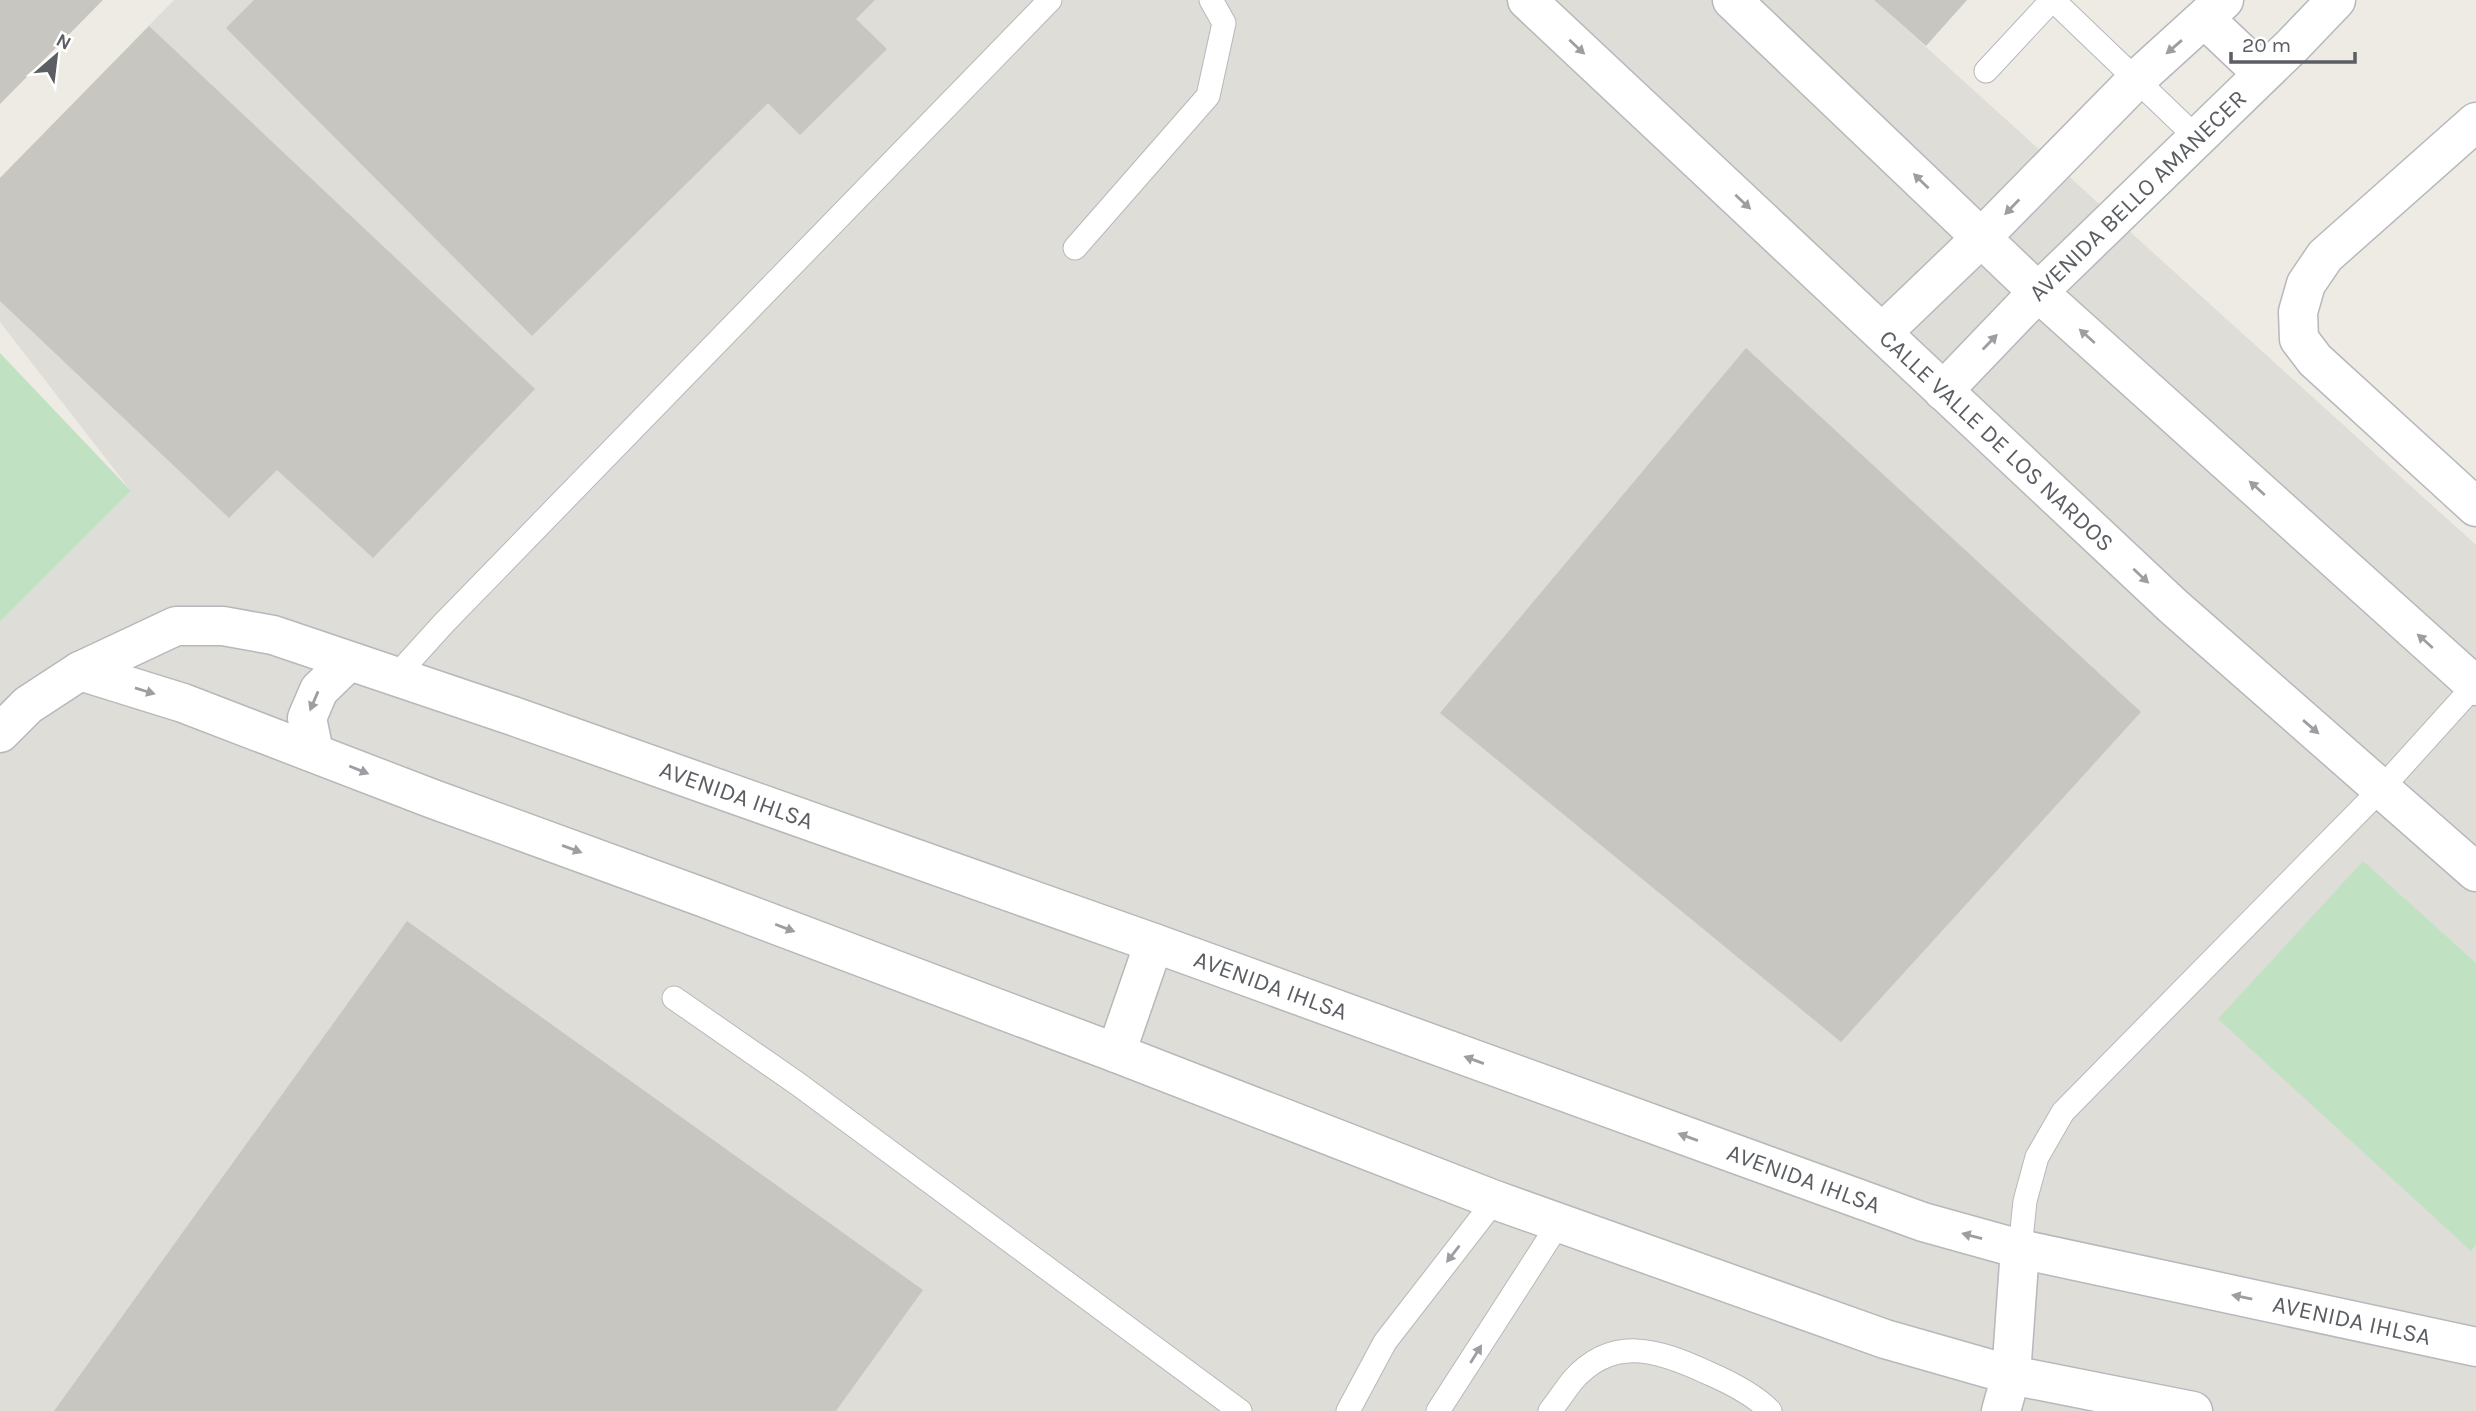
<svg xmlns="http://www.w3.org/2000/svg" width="2476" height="1411" font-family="Karla,sans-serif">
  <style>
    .industrial { fill: #deddd7 }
    .green { fill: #c1e2c2 }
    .building { fill: #c8c6c0 }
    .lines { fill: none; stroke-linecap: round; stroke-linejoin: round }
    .service-casing { stroke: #b6b8bc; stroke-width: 25 }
    .minor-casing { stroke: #b6b8bc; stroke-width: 41 }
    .tertiary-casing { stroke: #b6b8bc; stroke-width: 41 }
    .service { stroke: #fff; stroke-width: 23 }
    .minor { stroke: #fff; stroke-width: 38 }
    .tertiary { stroke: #fff; stroke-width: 38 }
    .oneway { fill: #9d9ea1 }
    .labels { text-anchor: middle; stroke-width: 5; stroke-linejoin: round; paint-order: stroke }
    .street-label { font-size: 24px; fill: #5b5e63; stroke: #fff }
  </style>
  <rect width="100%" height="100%" fill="#edebe3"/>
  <polygon class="industrial" points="174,0 1874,0 2476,545 2476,1411 0,1411 0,622 131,491 0,322 0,178"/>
  <g class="green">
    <polygon points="0,353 131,491 0,622"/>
    <polygon points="2363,861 2476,963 2476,1245 2471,1251 2218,1019"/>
  </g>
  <g class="building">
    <polygon points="0,0 103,0 0,104"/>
    <polygon points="254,0 875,0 856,19 887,49 800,135 768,103 532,336 226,28"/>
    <polygon points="1874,0 1967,0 1926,46"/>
    <polygon points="149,26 535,389 373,558 277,470 229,518 0,301 0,178"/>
    <polygon points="1746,348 2141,712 1841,1042 1440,713"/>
    <polygon points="407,921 923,1290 836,1411 54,1411"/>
  </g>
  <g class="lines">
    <defs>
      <g id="service">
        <polyline points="2053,0 2197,138"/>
        <polyline points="1986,71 2052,0"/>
        <polyline points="1075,248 1208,96 1224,23 1211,0"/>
        <polyline points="396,676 444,623 1050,0"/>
        <polyline points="674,998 798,1084 1240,1411"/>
        <polyline points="2020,1249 2025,1201 2037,1157 2063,1112 2381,789 2475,685"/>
        <polyline points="1348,1411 1385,1342 1495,1200"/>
        <polyline points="1438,1411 1559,1223"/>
        <path d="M1550,1411C1558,1401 1565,1390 1573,1380C1613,1335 1658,1350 1706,1372C1727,1381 1754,1394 1770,1411"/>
      </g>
      <g id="minor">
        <polyline points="2476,122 2325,256 2306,284 2298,312 2299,339 2315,360 2476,507"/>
        <polyline points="80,671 183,703 433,799 702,897 1116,1053 1495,1200 1885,1339 2011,1375 2193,1411"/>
        <path id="s1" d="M0,733L28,705L80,671L176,626H223L273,635L513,716L1154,943L1923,1222L2020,1249L2476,1347"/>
        <polyline points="314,752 307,718 319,690 348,662"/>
        <polyline points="1116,1053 1154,943"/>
        <polyline points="2001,1411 2011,1375 2020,1249"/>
      </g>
      <g id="tertiary">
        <path id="s2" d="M1527,0L2174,607L2476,872"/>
        <polyline points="1732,0 2038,292 2476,686"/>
        <polyline points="2205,19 2262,73"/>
        <polyline points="1883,332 1981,238 2136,80 2224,0"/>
        <path id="s3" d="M1943,391L2038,292L2292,46L2336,0"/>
      </g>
    </defs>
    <use href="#service" class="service-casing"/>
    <use href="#minor" class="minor-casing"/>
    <use href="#tertiary" class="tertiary-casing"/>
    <use href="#service" class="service"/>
    <use href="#minor" class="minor"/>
    <use href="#tertiary" class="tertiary"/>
  </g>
  <defs><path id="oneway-solid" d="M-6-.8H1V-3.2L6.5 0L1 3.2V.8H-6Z" transform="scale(1.75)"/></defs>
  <g class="oneway">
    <use href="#oneway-solid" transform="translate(1577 47) rotate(43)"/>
    <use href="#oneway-solid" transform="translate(2174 47) rotate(139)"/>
    <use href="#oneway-solid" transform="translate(1921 181) rotate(-136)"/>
    <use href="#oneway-solid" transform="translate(1743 202) rotate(43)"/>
    <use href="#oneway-solid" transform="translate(2012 207) rotate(134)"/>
    <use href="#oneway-solid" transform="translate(2087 336) rotate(-138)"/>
    <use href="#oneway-solid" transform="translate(1990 342) rotate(-46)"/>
    <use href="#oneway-solid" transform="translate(2257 488) rotate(-138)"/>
    <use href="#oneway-solid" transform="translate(2141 576) rotate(43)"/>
    <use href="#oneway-solid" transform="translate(2425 641) rotate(-138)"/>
    <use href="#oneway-solid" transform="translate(145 691) rotate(17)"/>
    <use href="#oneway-solid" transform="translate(314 701) rotate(113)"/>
    <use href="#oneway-solid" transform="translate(2311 727) rotate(41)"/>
    <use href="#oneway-solid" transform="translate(359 770) rotate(22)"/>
    <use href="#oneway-solid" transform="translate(572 849) rotate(20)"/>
    <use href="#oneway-solid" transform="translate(785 928) rotate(21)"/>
    <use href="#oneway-solid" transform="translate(1474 1060) rotate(-160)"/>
    <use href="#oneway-solid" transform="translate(1688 1137) rotate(-160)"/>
    <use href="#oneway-solid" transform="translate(1972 1236) rotate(-165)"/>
    <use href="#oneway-solid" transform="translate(1453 1254) rotate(128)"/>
    <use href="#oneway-solid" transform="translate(2242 1297) rotate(-168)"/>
    <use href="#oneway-solid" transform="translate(1476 1354) rotate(-58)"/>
  </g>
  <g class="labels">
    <g class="street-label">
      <text dy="8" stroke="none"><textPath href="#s3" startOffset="276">AVENIDA BELLO AMANECER</textPath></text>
      <text dy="8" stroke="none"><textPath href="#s2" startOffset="644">CALLE VALLE DE LOS NARDOS</textPath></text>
      <text dy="8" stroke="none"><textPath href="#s1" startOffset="796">AVENIDA IHLSA</textPath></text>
      <text dy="8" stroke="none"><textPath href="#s1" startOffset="1363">AVENIDA IHLSA</textPath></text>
      <text dy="8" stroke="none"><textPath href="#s1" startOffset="1930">AVENIDA IHLSA</textPath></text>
      <text dy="8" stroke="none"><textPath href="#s1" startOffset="2497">AVENIDA IHLSA</textPath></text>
    </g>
  </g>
  <g transform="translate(56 56) rotate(28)" stroke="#ffffff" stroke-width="5" paint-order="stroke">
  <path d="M0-5L12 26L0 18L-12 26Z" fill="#5b5e63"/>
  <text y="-10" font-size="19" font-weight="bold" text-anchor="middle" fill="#5b5e63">N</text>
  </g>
  <path d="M2231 52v10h124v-10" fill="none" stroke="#5b5e63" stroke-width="3.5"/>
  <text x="2242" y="52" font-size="21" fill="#5b5e63" stroke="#ffffff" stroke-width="5" paint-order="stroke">20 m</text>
</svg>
